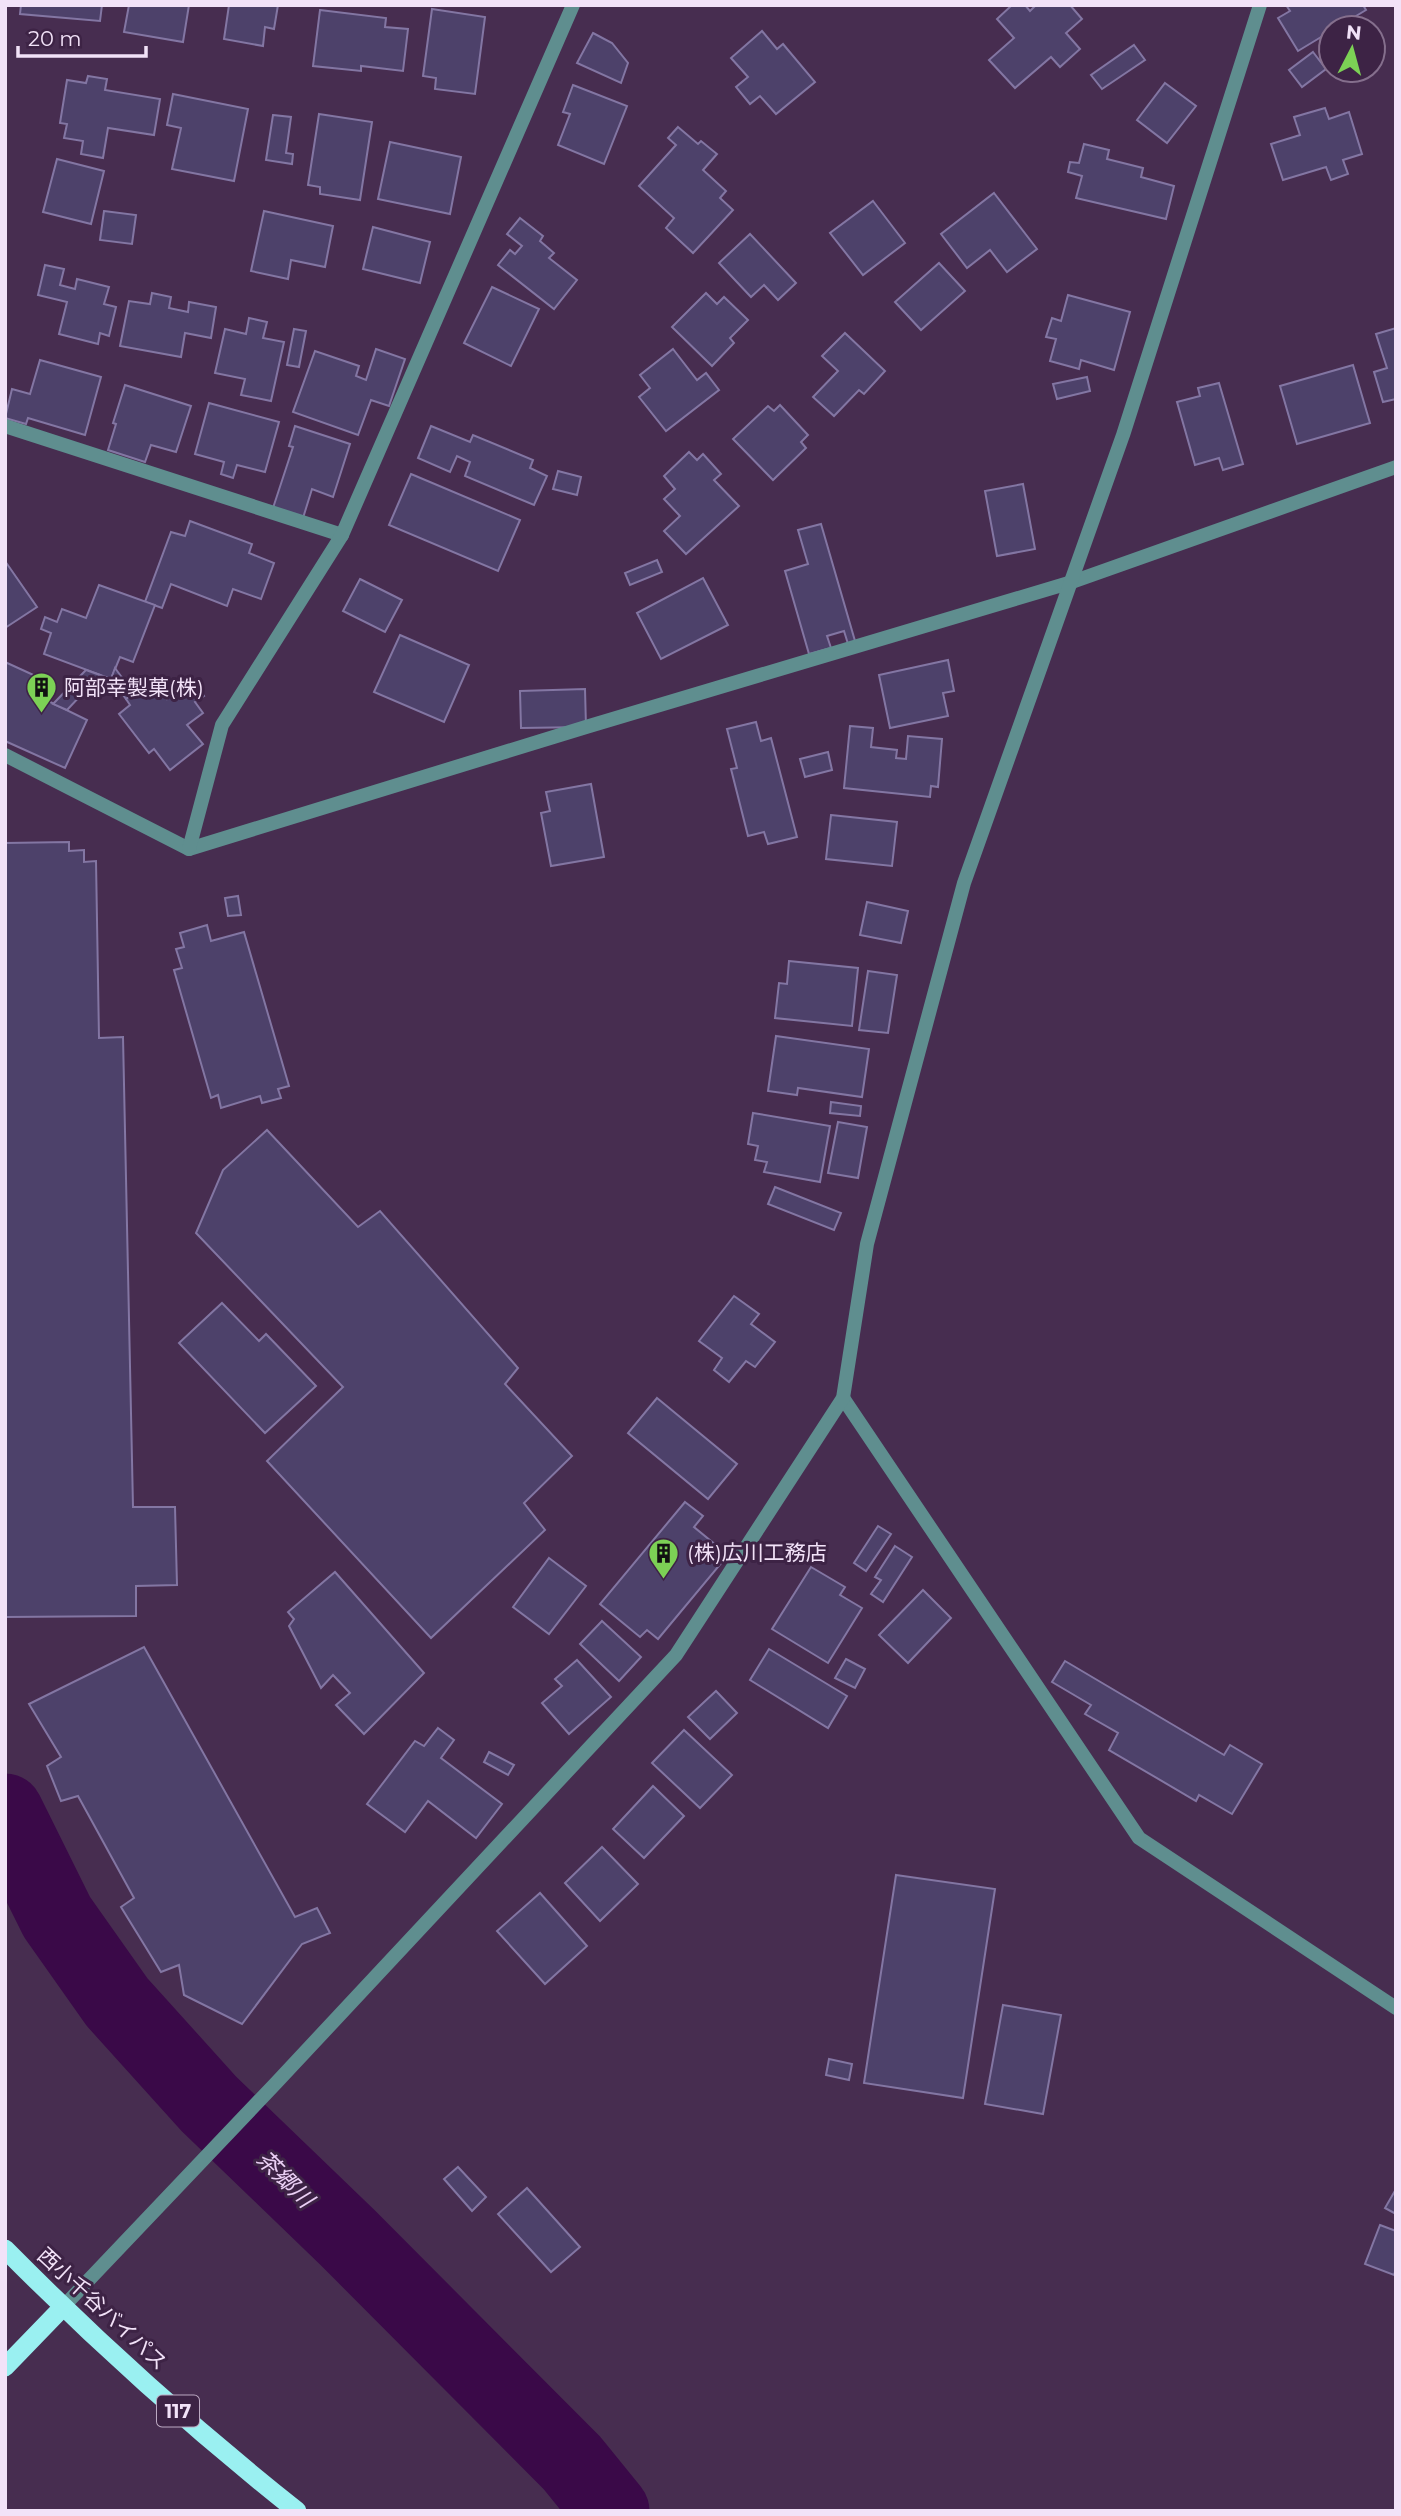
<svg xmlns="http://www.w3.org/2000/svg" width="1401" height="2516" font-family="Montserrat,'Noto Sans JP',sans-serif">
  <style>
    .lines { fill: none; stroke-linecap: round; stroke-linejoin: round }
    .river { stroke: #3a0948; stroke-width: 77 }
    .building { fill: #4d416a; stroke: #8376a3; stroke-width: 2 }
    .minor { stroke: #5f8e8f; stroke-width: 14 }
    .trunk { stroke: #9af0f1; stroke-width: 19 }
    .labels { text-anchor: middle; stroke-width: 6; stroke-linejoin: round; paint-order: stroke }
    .shield { fill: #3d2345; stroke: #bca9c2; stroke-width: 2 }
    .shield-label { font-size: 19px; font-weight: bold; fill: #f2e2f8 }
    .poi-label { font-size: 21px; fill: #f2e2f8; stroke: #3d2345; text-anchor: start }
    .street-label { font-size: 21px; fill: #f2e2f8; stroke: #3d2345 }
    .water-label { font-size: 23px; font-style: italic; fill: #ebd0f5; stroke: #3d2345 }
  </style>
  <rect width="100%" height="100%" fill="#472d50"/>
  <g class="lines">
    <polyline class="river" points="5,1812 57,1917 117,2002 209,2104 347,2237 572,2463 611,2511"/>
  </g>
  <g class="building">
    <polygon points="21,5 102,5 100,21 20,14"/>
    <polygon points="129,5 189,5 183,42 124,32"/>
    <polygon points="229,5 278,5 274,29 265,27 263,46 224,39"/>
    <polygon points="1012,5 1025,5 1030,11 1036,5 1070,5 1082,19 1066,33 1080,49 1060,67 1051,57 1015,88 989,60 1014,38 997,19"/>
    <polygon points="1286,5 1363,5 1366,10 1336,28 1331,28 1331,31 1298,51 1278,18 1290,11"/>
    <polygon points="432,9 485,17 475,94 435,89 436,78 423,76"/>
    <polygon points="320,10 386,18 385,27 408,29 403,71 361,66 361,71 313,66"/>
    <polygon points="762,31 777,49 783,44 815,82 776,114 760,96 750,104 736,87 748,77 731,58"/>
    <polygon points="593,33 612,43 628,63 621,83 577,63"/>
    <polygon points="1134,45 1145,60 1102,89 1091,75"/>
    <polygon points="1313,52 1326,69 1302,87 1289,70"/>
    <polygon points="88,76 107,79 105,90 160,99 154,135 108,128 103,158 81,154 83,141 64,138 67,124 60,123 67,80 86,83"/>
    <polygon points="1165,83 1196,106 1167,143 1137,120"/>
    <polygon points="573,85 627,106 604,164 558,145 570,114 563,112"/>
    <polygon points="173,94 248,109 234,181 172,169 181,128 167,125"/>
    <polygon points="1325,108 1329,119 1349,112 1362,154 1343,160 1348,174 1331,180 1326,167 1283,180 1271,144 1300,135 1294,117"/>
    <polygon points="319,114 372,122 360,200 320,194 320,187 308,185"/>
    <polygon points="273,115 291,117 286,153 293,154 292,164 266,160"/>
    <polygon points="678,127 698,144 701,141 717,154 703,170 726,191 720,198 733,210 693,253 666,228 674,218 639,186 676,145 668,138"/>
    <polygon points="390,142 461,157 450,214 378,199"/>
    <polygon points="1084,144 1109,150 1107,159 1143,168 1141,177 1174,186 1166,219 1076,198 1082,176 1068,172 1070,162 1079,163"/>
    <polygon points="57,159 104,171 91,224 43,212"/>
    <polygon points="994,193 1037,249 1007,272 990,250 967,268 941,234"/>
    <polygon points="873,201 905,243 863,275 830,233"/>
    <polygon points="104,211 136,215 132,244 100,240"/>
    <polygon points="264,211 333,226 325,267 291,260 288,279 251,271"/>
    <polygon points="520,218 543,236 540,241 554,253 549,258 577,280 554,309 498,265 510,250 515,254 522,246 507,234"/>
    <polygon points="373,227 430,242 420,283 363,269"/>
    <polygon points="750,234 796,283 778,300 764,285 751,297 719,263"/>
    <polygon points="939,263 965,291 921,330 895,302"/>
    <polygon points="45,265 64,269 60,285 75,289 77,279 109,287 104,304 116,307 109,336 100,333 98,344 59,334 67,302 38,295"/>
    <polygon points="492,287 539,309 511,366 464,343"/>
    <polygon points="152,293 171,297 169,308 188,312 189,302 216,307 211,338 185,333 181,357 120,346 129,301 150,304"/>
    <polygon points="706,293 717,304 724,297 748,320 730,338 734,343 712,366 672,327"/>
    <polygon points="1068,295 1130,312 1114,370 1081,360 1079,369 1050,361 1056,339 1046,337 1052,318 1061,321"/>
    <polygon points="249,318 267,322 263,338 284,342 271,401 241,395 245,379 215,373 225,329 246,334"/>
    <polygon points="1396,328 1396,399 1383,402 1374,372 1387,368 1376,334"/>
    <polygon points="294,329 306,331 299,367 287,365"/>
    <polygon points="845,333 885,371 864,394 859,390 834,416 813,397 838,371 822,356"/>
    <polygon points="376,349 405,359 389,406 371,400 358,435 293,412 315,351 359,366 356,376 366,380"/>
    <polygon points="673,349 697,380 706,373 719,390 666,431 639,397 650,388 640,375"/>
    <polygon points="40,360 101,377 85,435 28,418 26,424 5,418 12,389 30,394"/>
    <polygon points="1353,365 1370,423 1297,444 1280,386"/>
    <polygon points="1087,377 1090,391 1057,399 1053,384"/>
    <polygon points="1219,383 1243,464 1223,470 1219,458 1195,465 1177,402 1200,396 1198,388"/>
    <polygon points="125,385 191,406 176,452 151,445 145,462 108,450 116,424 113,423"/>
    <polygon points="209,403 279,422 265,472 237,465 233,478 221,474 224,462 195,454"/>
    <polygon points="780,405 808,435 801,442 806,448 773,480 733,439 768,406 774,411"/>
    <polygon points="295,426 350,444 333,497 312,489 303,518 273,508 293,447 289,446"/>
    <polygon points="431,426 470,442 473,435 533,460 530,468 547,476 534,505 465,476 470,462 457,456 450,472 418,458"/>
    <polygon points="689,452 697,460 703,454 721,474 714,480 739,506 686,554 664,531 680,516 664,499 675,489 664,476"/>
    <polygon points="558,471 581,477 577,495 553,489"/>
    <polygon points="411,474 520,520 498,571 389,525"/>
    <polygon points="1023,484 1035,549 997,556 985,491"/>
    <polygon points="190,521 252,544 249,553 274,563 261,599 233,589 227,606 171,584 162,608 145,602 171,532 185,536"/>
    <polygon points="821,524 855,641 848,644 844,631 827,636 831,648 809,654 785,571 808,564 798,530"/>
    <polygon points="657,560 662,572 630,585 625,573"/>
    <polygon points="5,561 37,607 5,628"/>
    <polygon points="703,578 728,625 661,659 637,613"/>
    <polygon points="360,579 402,600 385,632 343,611"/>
    <polygon points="99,585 155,605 133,662 120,657 111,679 44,654 51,633 41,629 45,617 57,622 62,609 86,618"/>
    <polygon points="400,635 469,665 444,722 374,692"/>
    <polygon points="948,660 954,691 943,693 948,716 890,728 879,675"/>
    <polygon points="5,662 51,683 44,699 87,720 65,768 5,741"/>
    <polygon points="115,668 134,694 126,699 111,679"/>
    <polygon points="86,670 100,675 67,710 53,704"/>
    <polygon points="192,679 204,696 195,702 203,713 187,725 203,744 170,770 154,749 149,753 119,714 130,705 126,699 152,680 167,699"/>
    <polygon points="585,689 586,727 521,728 520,691"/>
    <polygon points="756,722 761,741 771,738 797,837 768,844 764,832 748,836 731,769 737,768 727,729"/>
    <polygon points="850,726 873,728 871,747 897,750 896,758 906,759 908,736 942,739 938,787 931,786 930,797 844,788"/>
    <polygon points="828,752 832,770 805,777 800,759"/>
    <polygon points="591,784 604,857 551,866 541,813 550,811 546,792"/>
    <polygon points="831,815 897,822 892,866 826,859"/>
    <polygon points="69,842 69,851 84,850 84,862 96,861 99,1038 123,1037 133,1507 175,1507 177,1585 136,1586 136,1616 5,1617 5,843"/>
    <polygon points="238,896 241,915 228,916 225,898"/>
    <polygon points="867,902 908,911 901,943 860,935"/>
    <polygon points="207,925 211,941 244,932 289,1086 278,1089 281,1098 262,1103 260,1096 221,1108 218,1095 211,1098 174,970 182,968 176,949 184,947 180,933"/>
    <polygon points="789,961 858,968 852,1026 775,1018 779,983 787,984"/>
    <polygon points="868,971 897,975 888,1033 859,1030"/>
    <polygon points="776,1036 869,1049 862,1097 798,1088 797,1095 768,1091"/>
    <polygon points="831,1102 861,1106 860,1116 830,1113"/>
    <polygon points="753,1113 830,1126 820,1182 764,1172 767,1162 755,1160 758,1146 748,1144"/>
    <polygon points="838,1122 867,1127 858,1178 828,1173"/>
    <polygon points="267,1130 358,1227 380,1211 518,1368 505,1384 572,1456 524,1503 545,1530 431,1638 267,1461 343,1387 196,1233 223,1170"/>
    <polygon points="775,1187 841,1213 834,1230 768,1204"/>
    <polygon points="734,1296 759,1314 751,1324 775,1342 755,1367 746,1361 729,1382 714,1370 722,1358 699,1341"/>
    <polygon points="222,1303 259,1341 266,1334 316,1386 265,1433 179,1343"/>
    <polygon points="657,1398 737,1464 708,1499 628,1433"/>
    <polygon points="685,1502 703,1516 694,1527 728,1555 658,1639 647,1630 640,1637 600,1604"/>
    <polygon points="878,1526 891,1534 866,1571 854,1563"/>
    <polygon points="895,1546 912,1557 883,1602 871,1594 881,1580 875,1577"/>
    <polygon points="549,1558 586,1586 549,1634 513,1607"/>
    <polygon points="811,1567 845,1587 840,1595 862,1608 828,1663 772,1629"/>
    <polygon points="335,1572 424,1673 364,1734 336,1705 350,1693 333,1675 321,1688 289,1626 294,1619 288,1612"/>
    <polygon points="923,1590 951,1618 908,1663 879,1635"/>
    <polygon points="602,1621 641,1657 619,1681 580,1644"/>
    <polygon points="144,1647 295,1917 317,1908 330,1933 302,1944 242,2024 184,1995 179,1965 161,1972 121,1907 134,1898 78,1796 61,1801 47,1766 61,1757 29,1704"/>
    <polygon points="769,1649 847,1696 828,1728 750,1680"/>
    <polygon points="846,1659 865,1669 855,1688 835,1678"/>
    <polygon points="577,1660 611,1697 569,1734 542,1703 562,1686 555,1679"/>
    <polygon points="1065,1661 1224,1755 1230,1745 1262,1764 1232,1814 1199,1795 1196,1801 1109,1750 1118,1733 1085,1714 1091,1705 1052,1682"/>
    <polygon points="716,1691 737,1713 710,1739 688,1717"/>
    <polygon points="438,1728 454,1740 441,1758 502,1804 476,1838 428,1801 405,1832 367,1804 415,1741 424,1746"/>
    <polygon points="684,1730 732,1775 700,1808 652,1763"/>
    <polygon points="489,1752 514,1765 508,1775 484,1762"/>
    <polygon points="653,1786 684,1816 644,1858 613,1829"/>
    <polygon points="602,1847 638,1884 600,1921 565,1883"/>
    <polygon points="896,1875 995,1889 963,2098 864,2083"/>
    <polygon points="540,1893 587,1946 545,1984 497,1931"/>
    <polygon points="1003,2005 1061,2015 1043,2114 985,2104"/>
    <polygon points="829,2059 852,2064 849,2080 826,2075"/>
    <polygon points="458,2167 486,2197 472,2211 444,2179"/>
    <polygon points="527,2188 580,2247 551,2272 498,2214"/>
    <polygon points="1396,2189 1396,2214 1385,2208"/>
    <polygon points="1380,2225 1396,2231 1396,2269 1394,2275 1365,2264"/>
  </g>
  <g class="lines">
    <g class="minor">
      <polyline points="5,426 342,535"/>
      <polyline points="5,755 189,849 586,727 1072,582 1396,467"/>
      <polyline points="189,849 222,725 342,535 573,5"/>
      <polyline points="843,1398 1139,1838 1396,2008"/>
      <polyline points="63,2307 276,2083 676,1655 843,1398 867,1244 964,883 1123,435 1260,5"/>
    </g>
    <g class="trunk">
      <path d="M5,2249C97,2342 195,2430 297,2511"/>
      <polyline points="5,2367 63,2307"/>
    </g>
  </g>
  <defs>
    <symbol id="building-pin" viewBox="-11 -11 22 30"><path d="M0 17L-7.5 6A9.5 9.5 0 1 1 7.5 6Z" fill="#7cd155" stroke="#3d2345"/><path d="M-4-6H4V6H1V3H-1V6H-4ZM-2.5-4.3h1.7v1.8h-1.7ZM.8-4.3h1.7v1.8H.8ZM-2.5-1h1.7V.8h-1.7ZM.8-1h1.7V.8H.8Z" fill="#111"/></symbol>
  </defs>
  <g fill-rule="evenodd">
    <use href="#building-pin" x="24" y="670" width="35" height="47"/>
    <use href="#building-pin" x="646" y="1536" width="35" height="47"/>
  </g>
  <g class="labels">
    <rect class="shield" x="157" y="2395.5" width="42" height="31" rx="5"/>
    <g class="shield-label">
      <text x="178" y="2418">117</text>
    </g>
    <g class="poi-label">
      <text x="64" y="695">阿部幸製菓(株)</text>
      <text x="687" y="1560">(株)広川工務店</text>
    </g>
    <g class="street-label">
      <text transform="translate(102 2309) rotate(43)" y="7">西小千谷バイパス</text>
    </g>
    <g class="water-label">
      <text transform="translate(285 2179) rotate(45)" y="8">茶郷川</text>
    </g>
  </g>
  <rect width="1401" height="2516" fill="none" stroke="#f2e2f8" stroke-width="14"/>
  <g transform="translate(1352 49) rotate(6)"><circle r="33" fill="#3d2345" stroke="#856f8d" stroke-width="2"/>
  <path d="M0-5L12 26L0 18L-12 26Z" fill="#7cd155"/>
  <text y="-10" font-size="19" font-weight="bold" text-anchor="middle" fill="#f2e2f8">N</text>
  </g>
  <path d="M18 46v10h128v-10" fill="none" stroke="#f2e2f8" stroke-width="3.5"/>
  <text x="28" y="46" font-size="21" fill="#f2e2f8" stroke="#3d2345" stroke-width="5" paint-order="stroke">20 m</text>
</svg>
